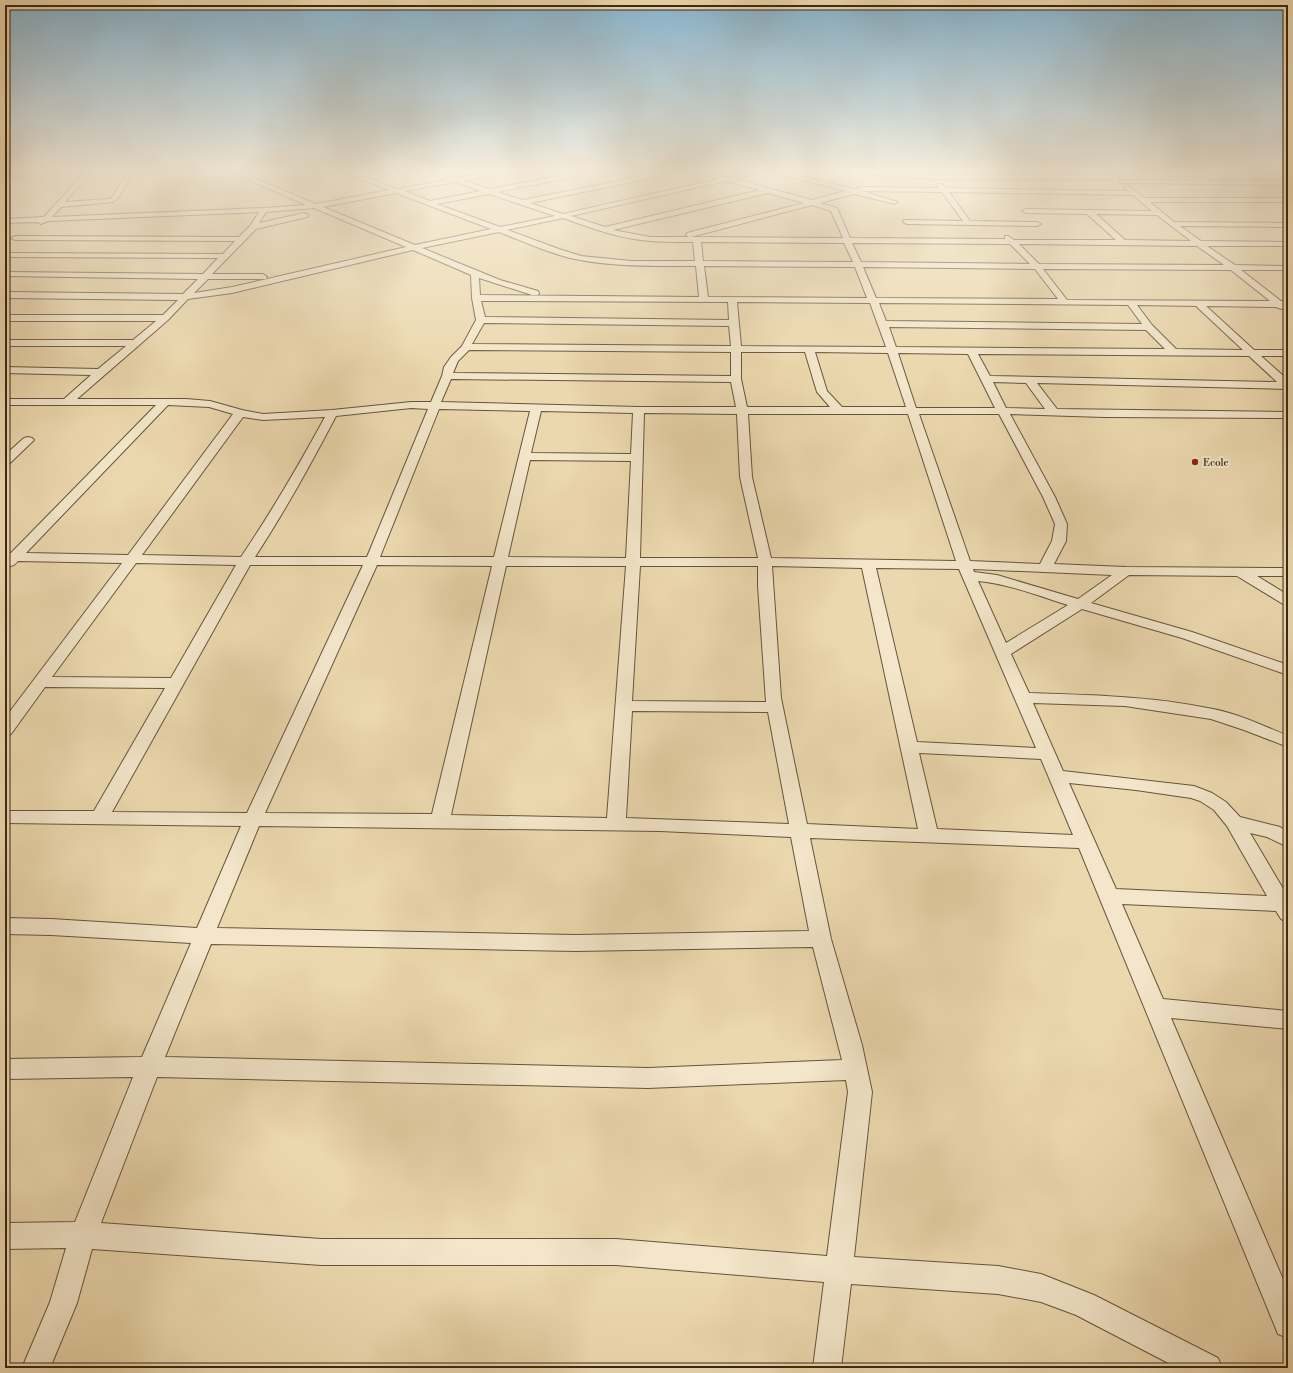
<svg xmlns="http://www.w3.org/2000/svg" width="1293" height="1373" font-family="'Libre Bodoni',serif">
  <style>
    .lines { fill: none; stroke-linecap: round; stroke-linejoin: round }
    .street-casing { stroke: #66553b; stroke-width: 2 }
    .street { fill: #f3e6ca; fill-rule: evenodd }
    .poi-dot { fill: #8f2418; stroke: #f3e6ca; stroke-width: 1.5 }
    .labels { text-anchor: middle; stroke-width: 4; stroke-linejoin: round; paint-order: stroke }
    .far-poi-label { font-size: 10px; fill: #3a2915; stroke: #f3e6ca; text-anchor: start }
  </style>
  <rect width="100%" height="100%" fill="#ecd8ae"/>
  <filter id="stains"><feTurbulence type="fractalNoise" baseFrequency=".005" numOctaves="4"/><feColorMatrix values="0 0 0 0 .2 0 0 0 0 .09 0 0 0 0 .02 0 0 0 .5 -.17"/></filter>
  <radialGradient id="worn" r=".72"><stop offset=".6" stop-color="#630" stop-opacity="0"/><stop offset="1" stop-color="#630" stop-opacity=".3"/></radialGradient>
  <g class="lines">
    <defs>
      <g id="street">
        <polygon points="5,172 81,172 78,174 5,176"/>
        <path d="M85,172H91L65,202L109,199L112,197L128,172H134L118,198L113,202L61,207L52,217L264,208L306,205L233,173L232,172H240L316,204L389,190L345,173L344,172H352L397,189L447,180L429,173L428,172H436L456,178L491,172H502L499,174L463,181L490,189L581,172H592L589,174L497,192L523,200L663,172H674L671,174L530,203L563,214L718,179L697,173L696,172C707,172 717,177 727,177C738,177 749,172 761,172L760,173L734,179L812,200L846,191L776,173L775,172H784L854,189L863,187L939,188L937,185L940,183L946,188L1128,191L1124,187L1127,185L1145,198H1288V202H1150L1174,222L1288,223V227L1180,226L1201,241L1288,242V246H1207L1235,265L1288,266V270H1241L1281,301H1288V307L1281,309L1276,307L1206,306L1254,350H1288V356H1261L1288,380V389L1037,383L1057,409L1288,412V418L1104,417L1010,414L1055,497L1067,524L1066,541L1054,564L1126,567L1288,568V576H1257L1288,595V605L1283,604L1237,576L1129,575L1091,603L1192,632L1288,665V675L1182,638L1082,609L1011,654L1029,693C1091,695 1152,696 1213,709C1239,714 1264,726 1288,736V747L1244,730L1211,719L1125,706L1033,703L1063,771L1194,786L1212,793L1226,802L1240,817L1280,827L1288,832V847L1267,837L1250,833L1288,897V922L1281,919L1276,911L1122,904L1163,999L1288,1011V1029L1171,1018L1288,1291V1338L1278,1334L1079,848L810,838L831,939L862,1045L872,1092L854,1257L998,1266L1041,1274L1094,1295L1218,1358L1222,1368H1178L1076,1315L1041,1302L998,1294L851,1284L841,1368H813L824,1282L616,1265H321L92,1249L77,1303L50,1368H22L50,1302L66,1248L5,1249V1223L75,1222L133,1077L5,1079V1059L142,1057L191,943L51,935L5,934V918L51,919L197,928L241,826L5,823V811H94L165,688L45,687L11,734L5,735V718L122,563L18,561C14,566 11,567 5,565V553H11L156,405H5V399H64L91,375L5,373V367L98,369L126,346H5V340H133L156,321H5V315H163L178,300L5,298V292L183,294L198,279L5,276V272L203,274L218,258L5,257V253L223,254L235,241L15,240L11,238L15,236L239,237L250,226L259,212L48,221L41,224L37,222L5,223V219L44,217ZM726,181L760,190L605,227L571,216ZM455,182L481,191L430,201L405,191ZM862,191L942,192L963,221L904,220L903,222L907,224L1037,226L1041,224L1037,222L970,221L949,192L1133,195L1152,211L1026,209L1022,211L1026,213L1087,214L1116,240H1014L1008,236H1005V239L850,238L837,208L820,203L854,194L895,204L898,202ZM396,193L491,229L415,245L323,207ZM768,193L804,203L687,233L686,235L689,237H650L613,230ZM489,194L555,216L500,227L437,204ZM812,205L831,211L843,238L691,237ZM314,208L406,247L232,287L194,293L208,279H266L267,277L263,274H212L256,229L307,217L308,215L304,213L259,223L266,212ZM1096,214L1157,215L1191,241L1125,240ZM563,218C591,228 620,239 650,241C664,242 679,242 693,242L695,261H631L581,256L559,249L507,230ZM499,232C525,242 552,255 580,260C618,267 657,266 696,266L699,297L480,295L479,278L532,295H538L539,293L538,291L500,280L422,248ZM701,242L844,243L853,262L703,261ZM852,243L1010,244L1030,264L861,262ZM1019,244L1197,246L1224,265L1039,264ZM413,250L471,275L472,298L476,320L462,346L451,357L444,367L442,376L431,402H411L332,410L263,414L242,410L210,401L186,399H77L168,320L188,299L232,293ZM704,266L855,267L867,298L708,297ZM863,267L1035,269L1058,299L876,298ZM1043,269L1231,270L1270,301L1067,300ZM481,301L728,302L729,320L485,317ZM737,302L870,303L886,347L741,346ZM879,303L1128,305L1142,324L886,321ZM1137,305L1196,306L1243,350L1176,349L1152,325ZM484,323L729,326L731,346L472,344ZM889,327L1146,330L1165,349L896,347ZM469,350L731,352V376L453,373L458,361ZM741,352H805L817,392L830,407H747L741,379ZM815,352L888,353L906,407H842L827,391ZM898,353L968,354L995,408H916ZM978,354L1249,356L1277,382L990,376ZM451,379L731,382L736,407H639L441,402ZM993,382L1026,383L1045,409L1006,408ZM168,405L209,407L233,414L128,555L26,553ZM411,408L428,409L367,557H255C285,511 311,464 336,416ZM439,409L530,411L494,557H380ZM541,411L633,413L631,454L531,453ZM644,413L737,414L740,477L758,558H640ZM748,414H908L956,561L771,558L752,477ZM919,414H999L1043,497L1055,524L1052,541L1040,564L970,561ZM243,417L263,420L325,417C299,465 272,511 241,557L142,555ZM530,460L631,461L626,558L508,557ZM136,563L236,565L171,678L52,677ZM250,565H363L247,813L112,812ZM377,565L492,566L432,814L265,813ZM506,566H626L607,818L451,815ZM640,566H758V586L766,702L632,701ZM772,566L862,568L918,829L807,824L781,698ZM876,568L959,569L1036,748L917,742ZM973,569L1112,575L1078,599L997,575L974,572ZM978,581C1009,584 1039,596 1068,605L1006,643ZM632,711L768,712L789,824L626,818ZM919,753L1041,759L1073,835L937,829ZM1069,783L1136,790L1191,798L1200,801L1214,810L1227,826L1267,896L1116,889ZM259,826L660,831L791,837L809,931L576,935L217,928ZM211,944L576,951L813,947L842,1060L648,1068L165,1057ZM157,1077L648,1088L846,1080L848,1092L827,1256L616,1239H321L101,1223Z"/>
        <polygon points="860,172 885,172 935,175 1116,176 1119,178 1116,180 935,179 863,174"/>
        <polygon points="1121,180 1288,181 1288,185 1119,183 1119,181"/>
        <polygon points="28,437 32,438 34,440 32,442 9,464 5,465 5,455 24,438"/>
      </g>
    </defs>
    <use href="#street" class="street-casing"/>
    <use href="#street" class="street"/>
  </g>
  <linearGradient id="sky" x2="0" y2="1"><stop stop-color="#88b6d2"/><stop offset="0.47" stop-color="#f6eddb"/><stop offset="1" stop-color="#f6eddb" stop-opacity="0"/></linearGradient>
  <rect width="1293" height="364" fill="url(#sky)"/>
  <circle class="poi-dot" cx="1195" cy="462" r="4"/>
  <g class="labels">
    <g class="far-poi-label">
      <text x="1203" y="466">Ecole</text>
    </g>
  </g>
  <rect width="1293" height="1373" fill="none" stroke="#ecd8ae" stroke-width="20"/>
  <rect x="6" y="6" width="1281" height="1361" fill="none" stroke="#3a2915" stroke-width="2"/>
  <rect x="10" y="10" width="1273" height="1353" fill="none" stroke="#3a2915"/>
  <rect width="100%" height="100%" filter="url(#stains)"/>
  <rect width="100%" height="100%" fill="url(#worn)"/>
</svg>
